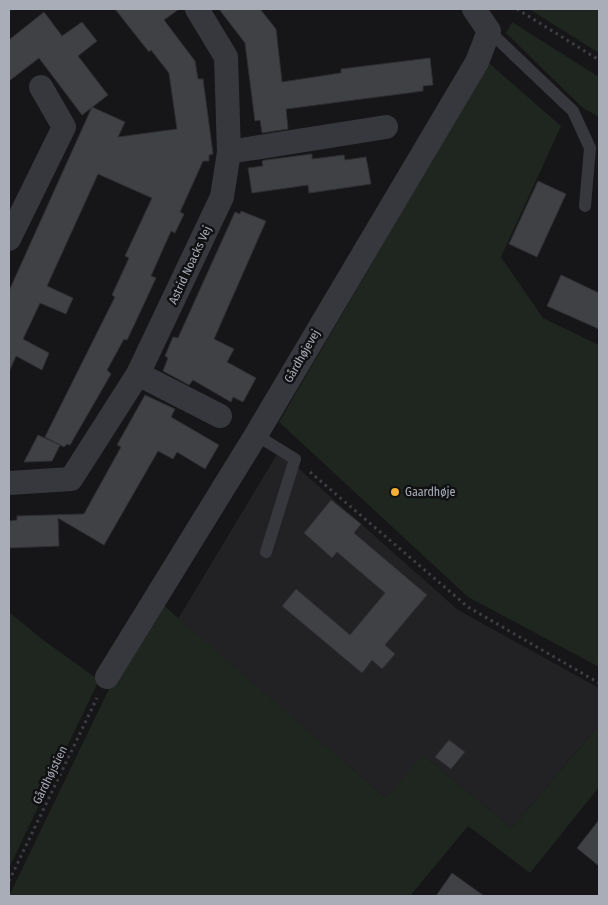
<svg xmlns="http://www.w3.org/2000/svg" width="608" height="905" font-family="'Fira Sans Condensed',sans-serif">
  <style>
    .built { fill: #222225 }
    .green { fill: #1e261f }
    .building { fill: #404145; stroke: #303034 }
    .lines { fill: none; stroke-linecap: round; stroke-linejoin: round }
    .path { stroke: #3d3f44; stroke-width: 3; stroke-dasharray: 2.5 4; stroke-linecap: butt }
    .service { stroke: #37383d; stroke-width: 12 }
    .minor { stroke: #37383d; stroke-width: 24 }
    .poi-dot { fill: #f2b134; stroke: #111113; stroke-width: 2 }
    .labels { text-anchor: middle; stroke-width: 5; stroke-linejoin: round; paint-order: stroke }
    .street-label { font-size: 12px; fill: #a8adb8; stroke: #111113 }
    .poi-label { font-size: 12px; fill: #a8adb8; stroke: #111113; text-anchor: start }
  </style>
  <rect width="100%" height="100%" fill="#161618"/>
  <polygon class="built" points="279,451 458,610 599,688 599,725 512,828 424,756 386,798 178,619"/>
  <g class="green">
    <polygon points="529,9 599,9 599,53"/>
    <polygon points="512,22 599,77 599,117 583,108 506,33"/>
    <polygon points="489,63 561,126 501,257 543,318 599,345 599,667 468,597 279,422"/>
    <polygon points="162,604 386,798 423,755 512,828 599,725 599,787 530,873 468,826 410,896 9,896 109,689"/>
    <polygon points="9,612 43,640 99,680 9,868"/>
  </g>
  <g class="building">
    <polygon points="115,9 179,9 164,20 195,61 198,79 203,79 213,154 209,155 209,161 203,161 180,212 184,214 175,233 171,231 151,276 156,278 136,321 127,340 124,339 107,370 111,374 70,445 67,444 64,447 45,437 115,297 112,295 129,258 125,256 152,198 98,174 47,286 73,298 66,314 40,303 23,339 49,353 42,370 16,356 9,372 9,291 92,107 125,122 118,137 177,129 169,73 151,50 149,52"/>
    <polygon points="219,9 260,9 276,29 282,82 341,73 341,69 430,58 433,85 423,86 423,91 286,109 288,129 262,133 260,120 255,121 245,43"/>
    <polygon points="44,12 62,36 82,22 97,41 78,56 108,95 82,115 39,58 9,81 9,40"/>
    <polygon points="312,154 312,159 344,155 345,160 366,157 371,184 309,193 308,185 252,193 248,168 263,166 262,161 266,160"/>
    <polygon points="538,181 566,194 537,257 509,244"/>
    <polygon points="241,211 266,221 214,339 234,349 227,362 256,378 243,402 233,397 231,402 193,380 189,385 163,371 168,358 165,356 173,337 178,338 235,212 240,214"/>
    <polygon points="561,275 599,293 599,329 547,306"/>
    <polygon points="145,395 175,409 171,417 219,445 205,469 177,452 173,459 158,451 104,545 58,518 59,546 9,548 9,521 17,520 17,516 84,514 121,447 117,445"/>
    <polygon points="38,435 60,445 52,461 24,462"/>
    <polygon points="331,500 361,524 354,533 427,595 385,645 395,654 382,669 372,660 362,673 282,606 296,589 350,635 385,593 337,552 332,558 304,533"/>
    <polygon points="449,740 465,752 451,769 435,757"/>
    <polygon points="599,820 599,866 577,848"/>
    <polygon points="452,873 484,896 436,896"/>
  </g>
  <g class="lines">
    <g class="path">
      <polyline points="517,9 599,60"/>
      <polyline points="310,472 468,607 599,683"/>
      <polyline points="9,881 97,698"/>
    </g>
    <g class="service">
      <polyline points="489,31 573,111 590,148 585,206"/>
      <polyline points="256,435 295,459 266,552"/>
    </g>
    <g class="minor">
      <polyline points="229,152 386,127"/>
      <polyline points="9,239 64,127 41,87"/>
      <polyline points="138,374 220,416"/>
      <polyline points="9,483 71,479 138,374 222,197 229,152 226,57 197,9"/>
      <polyline points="107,677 256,435 477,62 489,31 474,9"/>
    </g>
  </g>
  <circle class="poi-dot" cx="395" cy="492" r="5"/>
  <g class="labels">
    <g class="street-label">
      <text transform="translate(190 265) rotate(-65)" y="4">Astrid Noacks Vej</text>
      <text transform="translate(302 356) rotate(-60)" y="4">Gårdhøjevej</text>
      <text transform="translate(50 775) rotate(-64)" y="4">Gårdhøjstien</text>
    </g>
    <g class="poi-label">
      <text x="405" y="496">Gaardhøje</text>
    </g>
  </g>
  <rect width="608" height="905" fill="none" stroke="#a8adb8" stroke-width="20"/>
</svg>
